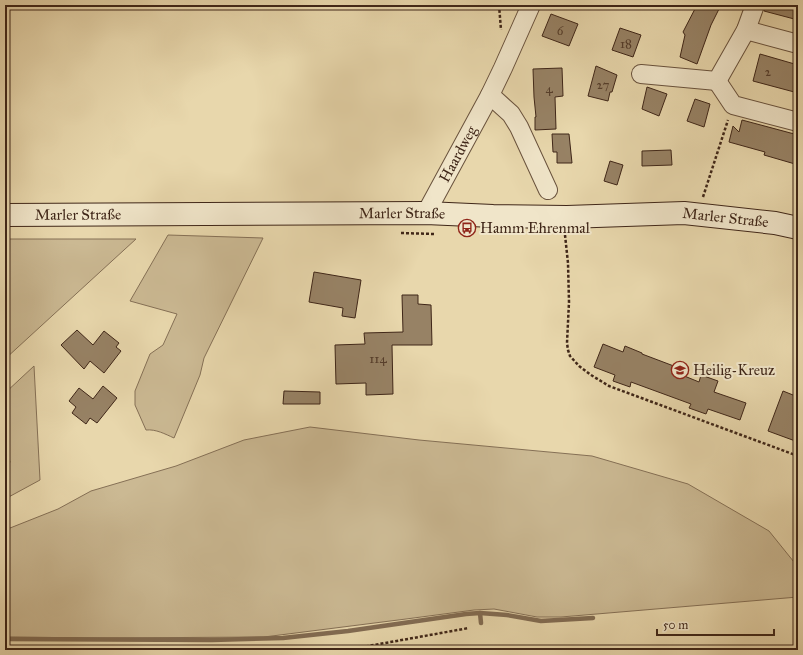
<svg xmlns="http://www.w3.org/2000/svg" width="803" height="655" font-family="'IM FELL Great Primer',serif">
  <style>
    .green { fill: #cbb993; stroke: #857056 }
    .water { fill: #af9b7a; stroke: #826c53 }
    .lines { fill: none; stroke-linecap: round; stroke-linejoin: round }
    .stream { stroke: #826c53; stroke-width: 4.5 }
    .building { fill: #978265; stroke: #3f2618 }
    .minor-casing { stroke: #69523d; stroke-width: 20 }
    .secondary-casing { stroke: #3f2618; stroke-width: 24 }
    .path { stroke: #3f2618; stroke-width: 2.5; stroke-dasharray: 3 2; stroke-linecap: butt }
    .minor { stroke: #f0e5c9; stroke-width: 18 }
    .secondary { stroke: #f0e5c9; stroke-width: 22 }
    .labels { text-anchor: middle; stroke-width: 4; stroke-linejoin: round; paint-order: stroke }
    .number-label { font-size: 13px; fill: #553d2b }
    .street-label { font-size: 15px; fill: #3f2618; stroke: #f0e5c9 }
    .poi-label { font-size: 15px; fill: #3f2618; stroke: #f0e5c9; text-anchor: start }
  </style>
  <rect width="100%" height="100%" fill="#e8d7ac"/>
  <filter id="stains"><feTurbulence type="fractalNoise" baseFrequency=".005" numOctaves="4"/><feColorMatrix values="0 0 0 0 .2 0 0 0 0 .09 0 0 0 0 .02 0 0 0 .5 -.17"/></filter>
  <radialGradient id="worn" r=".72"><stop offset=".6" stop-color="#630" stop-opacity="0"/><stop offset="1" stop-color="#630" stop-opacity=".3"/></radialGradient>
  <g class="green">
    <path d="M168,235L263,238L204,358L200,375L174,438C165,434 156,429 146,430L135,405V391L150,354L163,345L177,314L130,301Z"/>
    <polygon points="5,239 136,239 5,359"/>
    <polygon points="34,366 40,480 5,499 5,393"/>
    <polygon points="310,427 419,440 592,456 688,484 769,531 798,567 798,597 561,617 537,617 494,609 474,610 406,619 264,637 103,638 5,637 5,530 58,509 91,491 176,466 244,440"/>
  </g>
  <polygon class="water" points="5,455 10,461 8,471 5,474"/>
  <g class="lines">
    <g class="stream">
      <polyline points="480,613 507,615 541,621 593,618"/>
      <polyline points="5,639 212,640 283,638 348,631 466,614 480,613 481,623"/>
    </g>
  </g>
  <g class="building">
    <polygon points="697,5 721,5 711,25 697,64 680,57 685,35 683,32"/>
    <polygon points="765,5 798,5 798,20 764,11"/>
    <polygon points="551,14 578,24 569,46 542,36"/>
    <polygon points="620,28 641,35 633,57 612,50"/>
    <polygon points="760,54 798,65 798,93 753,81"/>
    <polygon points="596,66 617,75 612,92 610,92 608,101 588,96"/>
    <polygon points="562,68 563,96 555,97 556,129 535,130 535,117 536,117 534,97 533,69"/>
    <polygon points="647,87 667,94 659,116 642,109"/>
    <polygon points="695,99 710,104 704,127 687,121"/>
    <polygon points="742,120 798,135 798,154 795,164 764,155 765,152 729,142 733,126 739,132"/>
    <polygon points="552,134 569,134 572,163 557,163 557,152 553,152"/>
    <polygon points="671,150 672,165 642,166 642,151"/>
    <polygon points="610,161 623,165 617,185 604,181"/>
    <polygon points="314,272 361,280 355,318 342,316 343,308 309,302"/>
    <polygon points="402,295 418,295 418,304 431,305 432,345 392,345 393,394 366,395 366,383 336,384 335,345 365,344 364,333 403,332"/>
    <polygon points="77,330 93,345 104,331 119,343 116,347 121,351 104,373 90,361 84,369 61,345"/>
    <polygon points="603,344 623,352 625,346 642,353 642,354 679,368 677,373 699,382 701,375 718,381 714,392 746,403 740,420 708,409 706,414 689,408 691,404 631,382 630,387 613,381 615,375 594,367"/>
    <polygon points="103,386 117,398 97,423 90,418 86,424 72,413 76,407 69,401 79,388 93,399"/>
    <polygon points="284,391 320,392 320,404 283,404"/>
    <polygon points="783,391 798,397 798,442 768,431"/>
  </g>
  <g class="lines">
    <defs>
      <g id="minor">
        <polyline points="746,30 798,44"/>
        <polyline points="641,74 717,81 746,30 755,5"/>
        <polyline points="717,81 733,105 798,122"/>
        <polyline points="490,95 511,114 519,127 548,190"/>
        <path id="s1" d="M426,213L490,95L503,68L531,5"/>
      </g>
      <g id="secondary">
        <path id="s2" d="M5,215L426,213L493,216L567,217L684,213L775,223L798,228"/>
      </g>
    </defs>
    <use href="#minor" class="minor-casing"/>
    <use href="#secondary" class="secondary-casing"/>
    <g class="path">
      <polyline points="499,5 501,30"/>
      <polyline points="703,197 728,120"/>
      <polyline points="401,233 434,234"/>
      <polyline points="565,235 568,263 569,302 567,343 568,350 570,356 579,366 591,375 609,386 798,456"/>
      <polyline points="346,650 469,628"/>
    </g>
    <use href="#minor" class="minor"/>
    <use href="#secondary" class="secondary"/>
  </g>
  <defs>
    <symbol id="bus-ring" viewBox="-11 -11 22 22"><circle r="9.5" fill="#f0e5c9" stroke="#8f2418" stroke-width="1.5"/><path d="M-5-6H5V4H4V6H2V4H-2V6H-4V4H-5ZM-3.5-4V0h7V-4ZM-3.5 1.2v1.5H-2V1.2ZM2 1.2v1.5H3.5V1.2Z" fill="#8f2418"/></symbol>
    <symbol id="school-ring" viewBox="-11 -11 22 22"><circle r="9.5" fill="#f0e5c9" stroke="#8f2418" stroke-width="1.5"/><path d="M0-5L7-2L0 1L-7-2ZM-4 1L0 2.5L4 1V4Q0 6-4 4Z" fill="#8f2418"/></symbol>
  </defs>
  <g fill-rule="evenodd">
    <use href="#bus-ring" x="457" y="218" width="20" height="20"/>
    <use href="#school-ring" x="670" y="360" width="20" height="20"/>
  </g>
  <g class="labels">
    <g class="number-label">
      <text x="560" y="35">6</text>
      <text x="626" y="48">18</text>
      <text x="768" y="76">2</text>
      <text x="603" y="89">27</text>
      <text x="549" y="93">4</text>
      <text x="378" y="363">114</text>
    </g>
    <g class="street-label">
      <text dy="5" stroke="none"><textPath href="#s1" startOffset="67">Haardweg</textPath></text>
      <text dy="5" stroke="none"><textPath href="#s2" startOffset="397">Marler Straße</textPath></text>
      <text dy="5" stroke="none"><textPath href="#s2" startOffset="73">Marler Straße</textPath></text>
      <text dy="5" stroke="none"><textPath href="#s2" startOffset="721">Marler Straße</textPath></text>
    </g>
    <g class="poi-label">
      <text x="480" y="233">Hamm Ehrenmal</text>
      <text x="693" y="375">Heilig-Kreuz</text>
    </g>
  </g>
  <rect width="803" height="655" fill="none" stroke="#e8d7ac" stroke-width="20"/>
  <rect x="6" y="6" width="791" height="643" fill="none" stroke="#3f2618" stroke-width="2"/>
  <rect x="10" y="10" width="783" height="635" fill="none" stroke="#3f2618"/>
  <path d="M657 629v6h117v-6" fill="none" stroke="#3f2618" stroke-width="2"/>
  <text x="663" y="629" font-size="12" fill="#3f2618" stroke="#f0e5c9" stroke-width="3" paint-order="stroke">50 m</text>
  <rect width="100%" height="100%" filter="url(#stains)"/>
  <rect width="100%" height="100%" fill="url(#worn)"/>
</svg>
